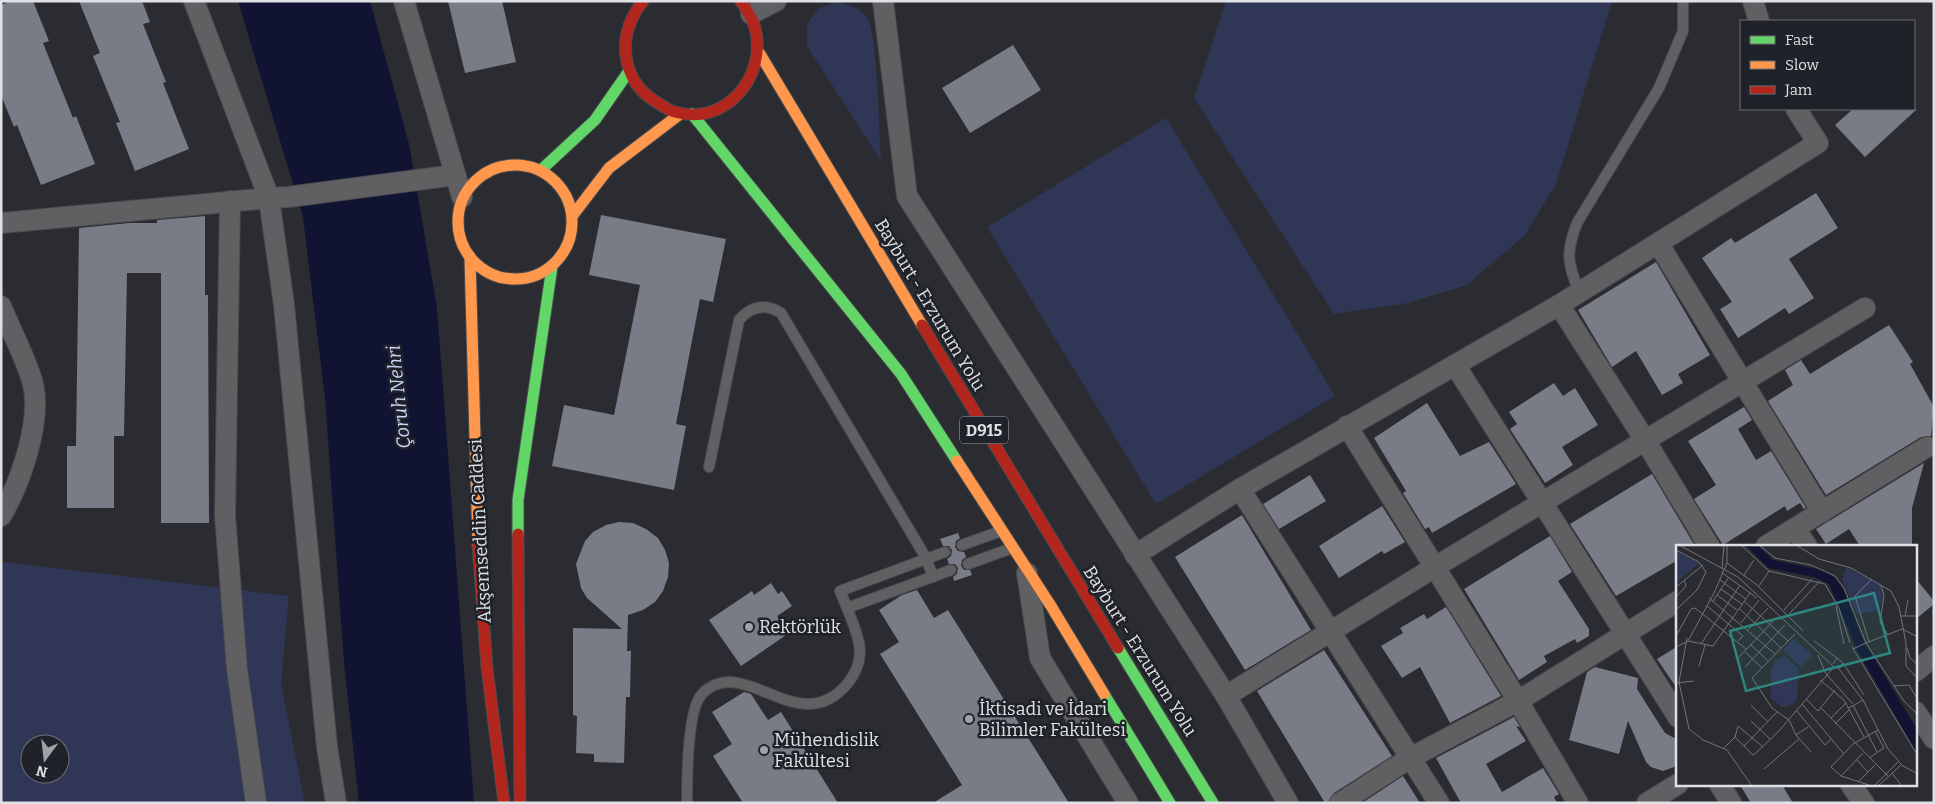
<svg xmlns="http://www.w3.org/2000/svg" width="1935" height="804" font-family="Bitter,serif">
  <style>
    .green { fill: #303656; fill-rule: evenodd }
    .water { fill: #101332 }
    .building { fill: #797b86 }
    .lines { fill: none; stroke-linecap: round; stroke-linejoin: round }
    .lane-casing { stroke: #494a4e; stroke-width: 12 }
    .street-casing { stroke: #494a4e; stroke-width: 22 }
    .fast-casing { stroke: #494a4e; stroke-width: 13 }
    .slow-casing { stroke: #494a4e; stroke-width: 13 }
    .jam-casing { stroke: #494a4e; stroke-width: 13 }
    .lane { stroke: #606063; stroke-width: 10 }
    .street { stroke: #606063; stroke-width: 20 }
    .fast { stroke: #63d668; stroke-width: 11 }
    .slow { stroke: #ff974d; stroke-width: 11 }
    .jam { stroke: #b3261e; stroke-width: 11 }
    .poi-dot { fill: #a1a2a7; stroke: #202229; stroke-width: 2 }
    .labels { text-anchor: middle; stroke-width: 5; stroke-linejoin: round; paint-order: stroke }
    .shield { fill: #202229; stroke: #a6a8ad; stroke-width: 1 }
    .shield-label { font-size: 16px; font-weight: bold; fill: #e0e1e6 }
    .street-label { font-size: 18px; fill: #e0e1e6; stroke: #202229 }
    .poi-label { font-size: 18px; fill: #e0e1e6; stroke: #202229; text-anchor: start }
    .water-label { font-size: 19px; font-style: italic; fill: #c9d4fd; stroke: #202229 }
    .inset-road { fill: none; stroke: #737479; stroke-width: 1 }
    .view { fill: #2e8680; fill-opacity: 0.15; stroke: #2e8680; stroke-width: 2.5 }
    .inset-edge { fill: none; stroke: #e0e1e6; stroke-width: 2.5 }
  </style>
  <rect width="100%" height="100%" fill="#2b2c31"/>
  <g class="green">
    <polygon points="1226,1 1612,1 1556,184 1525,235 1467,285 1408,303 1334,314 1194,98"/>
    <path d="M837,2C849,5 859,7 867,18C878,35 879,135 881,161L807,46V24L819,8Z"/>
    <polygon points="1166,118 1335,396 1156,504 987,227"/>
    <path d="M4,562L289,596L281,683L305,803H1V566ZM30,744H60V774H30Z"/>
  </g>
  <polygon class="water" points="238,1 370,1 409,144 437,308 474,803 359,803 344,662 325,398 303,217"/>
  <g class="building">
    <polygon points="10,1 33,1 49,41 43,43 73,118 76,116 95,164 41,185 17,125 14,127 1,95 1,5"/>
    <polygon points="79,1 142,1 150,22 143,24 166,82 163,83 189,149 135,171 116,123 120,122 93,56 100,53"/>
    <polygon points="448,1 502,1 516,62 465,73"/>
    <polygon points="1013,45 1041,90 970,133 942,88"/>
    <polygon points="1853,109 1917,109 1865,157 1835,125"/>
    <polygon points="1816,193 1838,228 1789,259 1814,298 1789,314 1785,308 1738,338 1720,309 1732,302 1702,258 1731,238 1735,243"/>
    <polygon points="601,215 726,239 713,302 700,299 676,424 686,426 674,490 552,466 564,405 614,415 640,285 589,275"/>
    <polygon points="205,216 205,295 208,295 209,523 161,523 161,273 127,273 124,436 114,436 114,508 67,508 67,446 76,446 79,228 129,223 157,223 157,220"/>
    <polygon points="1656,262 1710,355 1678,374 1683,383 1662,395 1636,351 1612,367 1578,310"/>
    <polygon points="1889,325 1913,362 1910,364 1934,407 1931,436 1921,437 1826,495 1768,401 1793,385 1785,370 1801,360 1810,374"/>
    <polygon points="1554,383 1563,396 1575,388 1598,425 1562,447 1573,465 1545,483 1510,429 1517,424 1509,412"/>
    <polygon points="1427,403 1460,456 1489,442 1516,484 1432,533 1429,527 1425,529 1403,493 1406,491 1374,438"/>
    <polygon points="1744,407 1752,420 1738,429 1756,460 1771,451 1806,508 1804,509 1800,503 1787,511 1785,506 1723,545 1694,499 1716,485 1688,441"/>
    <polygon points="1924,463 1912,508 1912,546 1860,546 1849,529 1826,544 1816,529"/>
    <polygon points="1652,474 1695,546 1678,546 1678,560 1616,596 1570,524"/>
    <polygon points="1310,475 1326,501 1279,529 1263,504"/>
    <polygon points="1382,506 1405,542 1384,554 1382,551 1339,578 1319,546"/>
    <polygon points="1242,515 1311,630 1245,670 1175,557"/>
    <polygon points="619,522 633,523 646,529 658,538 665,550 669,563 668,577 663,591 655,602 643,610 628,615 627,651 631,651 630,697 626,697 624,763 594,762 594,754 576,753 577,716 573,715 573,628 622,629 587,598 581,588 576,564 585,541 593,532 606,525"/>
    <polygon points="958,533 960,538 956,541 955,547 958,551 964,552 966,557 962,560 961,566 964,570 970,570 972,575 954,581 953,577 957,574 958,568 955,564 949,564 947,559 951,556 952,550 949,546 943,546 940,539"/>
    <polygon points="1550,536 1572,572 1558,581 1589,629 1589,636 1577,643 1575,639 1544,656 1547,662 1519,680 1464,589"/>
    <polygon points="1916,579 1934,601 1934,604 1916,619"/>
    <polygon points="771,583 778,594 782,591 792,606 777,616 789,633 741,666 709,620 752,591 754,595"/>
    <polygon points="917,590 934,618 948,610 1069,803 933,803 962,785 880,654 899,642 879,610 902,595"/>
    <polygon points="1446,607 1501,696 1450,723 1420,667 1402,678 1381,646 1403,633 1400,628 1424,614 1427,619"/>
    <polygon points="1678,646 1678,690 1657,659"/>
    <polygon points="1324,650 1392,756 1334,793 1328,803 1325,803 1257,691"/>
    <polygon points="1595,667 1638,678 1637,689 1665,733 1678,740 1678,763 1674,767 1663,771 1651,767 1646,762 1628,721 1619,754 1569,740 1587,672"/>
    <polygon points="744,692 751,694 768,720 781,712 838,803 743,803 713,756 732,744 712,712"/>
    <polygon points="1514,717 1520,727 1516,726 1526,741 1486,764 1502,792 1543,768 1559,794 1554,797 1557,803 1461,803 1436,758"/>
    <polygon points="1403,776 1420,803 1362,803"/>
    <polygon points="1740,785 1782,785 1793,803 1751,803"/>
  </g>
  <g class="lines">
    <defs>
      <g id="lane">
        <path d="M1579,293C1568,262 1565,254 1577,223L1659,88L1683,31V1"/>
        <path d="M709,467L739,320C751,306 765,303 781,313L926,558L933,577"/>
        <polyline points="962,545 1001,531"/>
        <polyline points="945,552 840,591 847,608 951,570"/>
        <polyline points="968,564 1012,548"/>
        <path d="M687,803C687,780 687,709 702,694C745,651 798,743 848,683C869,656 858,636 847,608"/>
      </g>
      <g id="street">
        <polyline points="194,1 269,198 288,197 455,175"/>
        <polyline points="404,1 462,197"/>
        <polyline points="883,1 907,196 1226,696 1288,803"/>
        <polyline points="1753,1 1759,21"/>
        <polyline points="751,14 776,1"/>
        <polyline points="230,201 225,515 237,669 256,803"/>
        <polyline points="1,223 269,198 284,305 327,747 336,803"/>
        <polyline points="1658,243 1822,512"/>
        <polyline points="1559,305 1645,440 1709,546"/>
        <path d="M1,306C11,331 26,358 33,384C42,422 20,484 1,516"/>
        <polyline points="1455,365 1678,717"/>
        <polyline points="1347,426 1518,701 1578,803"/>
        <polyline points="1240,489 1439,803"/>
        <polyline points="1795,529 1807,546"/>
        <polyline points="1766,546 1927,447"/>
        <polyline points="1135,555 1240,489 1559,305 1818,143 1796,109"/>
        <polyline points="1027,573 1040,658 1128,803"/>
        <polyline points="1916,671 1934,656"/>
        <polyline points="1226,696 1435,567 1865,308"/>
        <polyline points="1916,712 1934,739"/>
        <polyline points="1720,785 1731,803"/>
        <polyline points="1851,785 1864,803"/>
        <polyline points="1340,803 1410,758 1518,701 1678,601"/>
        <polyline points="1647,803 1678,784"/>
      </g>
      <g id="fast">
        <polyline points="692,114 901,374 957,461"/>
        <polyline points="541,170 595,120 629,71"/>
        <polyline points="518,534 518,500 552,267"/>
        <polyline points="1118,648 1213,803"/>
        <polyline points="1104,694 1170,803"/>
      </g>
      <g id="slow">
        <polyline points="760,54 922,325"/>
        <circle cx="515" cy="222" r="57"/>
        <polyline points="573,215 609,168 680,114"/>
        <polyline points="470,258 478,545"/>
        <polyline points="957,461 1051,606 1104,694"/>
      </g>
      <g id="jam">
        <path d="M643,1C629,19 622,39 627,62C631,80 642,94 658,103C663,106 669,111 675,112C725,127 768,76 755,28C753,19 746,9 741,1"/>
        <polyline points="922,325 1118,648"/>
        <polyline points="518,534 520,803"/>
        <polyline points="478,545 487,668 504,803"/>
      </g>
    </defs>
    <use href="#lane" class="lane-casing"/>
    <use href="#street" class="street-casing"/>
    <use href="#fast" class="fast-casing"/>
    <use href="#slow" class="slow-casing"/>
    <use href="#jam" class="jam-casing"/>
    <use href="#lane" class="lane"/>
    <use href="#street" class="street"/>
    <use href="#fast" class="fast"/>
    <use href="#slow" class="slow"/>
    <use href="#jam" class="jam"/>
  </g>
  <g class="poi-dot">
    <circle cx="749" cy="627" r="5"/>
    <circle cx="969" cy="719" r="5"/>
    <circle cx="764" cy="750" r="5"/>
  </g>
  <g class="labels">
    <rect class="shield" x="960" y="416.5" width="48" height="27" rx="4"/>
    <g class="shield-label">
      <text x="984" y="436">D915</text>
    </g>
    <g class="street-label">
      <text transform="translate(930 305) rotate(59)" y="6">Bayburt - Erzurum Yolu</text>
      <text transform="translate(480 531) rotate(-93)" y="6">Akşemseddin Caddesi</text>
      <text transform="translate(1140 651) rotate(58)" y="6">Bayburt - Erzurum Yolu</text>
    </g>
    <g class="poi-label">
      <text x="759" y="633">Rektörlük</text>
      <text x="979" y="715">İktisadi ve İdari<tspan x="979" dy="21">Bilimler Fakültesi</tspan></text>
      <text x="774" y="746">Mühendislik<tspan x="774" dy="21">Fakültesi</tspan></text>
    </g>
    <g class="water-label">
      <text transform="translate(398 397) rotate(-96)" y="7">Çoruh Nehri</text>
    </g>
  </g>
  <g transform="translate(1676 545)">
    <rect width="241" height="241" fill="#2b2c31"/>
    <path d="M0,6L23,18L0,38L1,11ZM170,22L204,40L207,52L203,66L181,69L166,35ZM118,93L136,110L125,122L107,105ZM109,111L123,124L121,154L114,161L107,162L95,154V125L99,116Z" fill="#303656"/>
    <path d="M70,0H81L97,15L150,26L160,34L168,46L188,97L241,184V208L181,105L153,39L138,32L92,23Z" fill="#101332"/>
    <path class="inset-road" d="M3,0L62,32L158,122L164,123L167,118L161,113L157,119M65,0L93,26L149,39L163,63L174,98M83,0L99,13L135,20L159,31L168,43L190,98L226,84L242,92M120,0L143,14L175,23L215,46L223,62L230,98V121L242,134M0,5L23,17L30,27L21,45L0,65M51,18L81,40L127,86M46,24L48,0M45,27L81,53M68,30L78,15M44,35L70,54M205,40L208,51L204,77L212,90M83,41L93,26M0,42L27,20M45,44L66,59M41,50L61,65M0,52L10,41L8,35M33,53L99,109M37,56L53,32M68,56L112,96M31,61L67,91L62,96M160,61L168,99M63,63L105,103M108,65L136,34M113,69L144,36M225,71H242M229,71L232,55M65,78L83,55M72,85L92,63M119,89L76,133L96,163L113,175L120,190L132,182M0,91L15,64L19,63L70,104M11,93L3,137L13,184L27,195L51,205L76,241M12,96L37,101L74,48M138,96L161,113M193,97L179,51L196,34M25,99L64,40M74,99L92,116M0,102L12,96L38,48L51,18V0M176,102L242,211M231,103L234,113L242,120M177,104L190,98L228,156L242,170M68,106L86,123M142,110L150,129L177,159M62,113L101,72M167,118L188,150M23,121L29,100M69,122L109,80M162,123L187,155L212,204L227,221L242,229M144,135L168,155L188,192M0,138L18,136M218,141L233,140L242,155M130,154L142,166L159,145M126,159L167,208M75,160L92,177M177,160L201,207M145,163L212,231M173,163L187,155M120,165L149,200L155,194M155,173L170,158M75,176L94,194M159,179L173,165M120,190L135,207M68,201L101,167M87,202L62,181L59,192L77,210L82,206L102,187L158,122M48,203L59,192M193,213L208,203L199,186M181,215L192,227M88,224L123,194M216,228L226,241M165,231L187,208M182,237L199,220M196,241L165,231L155,222L177,199L202,185M198,241L222,217M202,241L225,220"/>
    <path class="view" d="M198,48L214,108L70,146L54,86Z"/>
    <rect width="241" height="241" class="inset-edge"/>
  </g>
  <rect width="1935" height="804" fill="none" stroke="#e0e1e6" stroke-width="5"/>
  <rect x="1740" y="20" width="175" height="90" fill="#202229" stroke="#6d6e75"/>
  <rect x="1750" y="36" width="25" height="8" fill="#63d668" stroke="#6d6e75"/>
  <text x="1785" y="45" font-size="15" fill="#e0e1e6">Fast</text>
  <rect x="1750" y="61" width="25" height="8" fill="#ff974d" stroke="#6d6e75"/>
  <text x="1785" y="70" font-size="15" fill="#e0e1e6">Slow</text>
  <rect x="1750" y="86" width="25" height="8" fill="#b3261e" stroke="#6d6e75"/>
  <text x="1785" y="95" font-size="15" fill="#e0e1e6">Jam</text>
  <g transform="translate(45 759) rotate(195)"><circle r="24" fill="#202229" stroke="#6d6e75"/>
  <path d="M0-4L9 19L0 12L-9 19Z" fill="#a1a2a7"/>
  <text y="-8" font-size="14" font-weight="bold" text-anchor="middle" fill="#e0e1e6">N</text>
  </g>
</svg>
